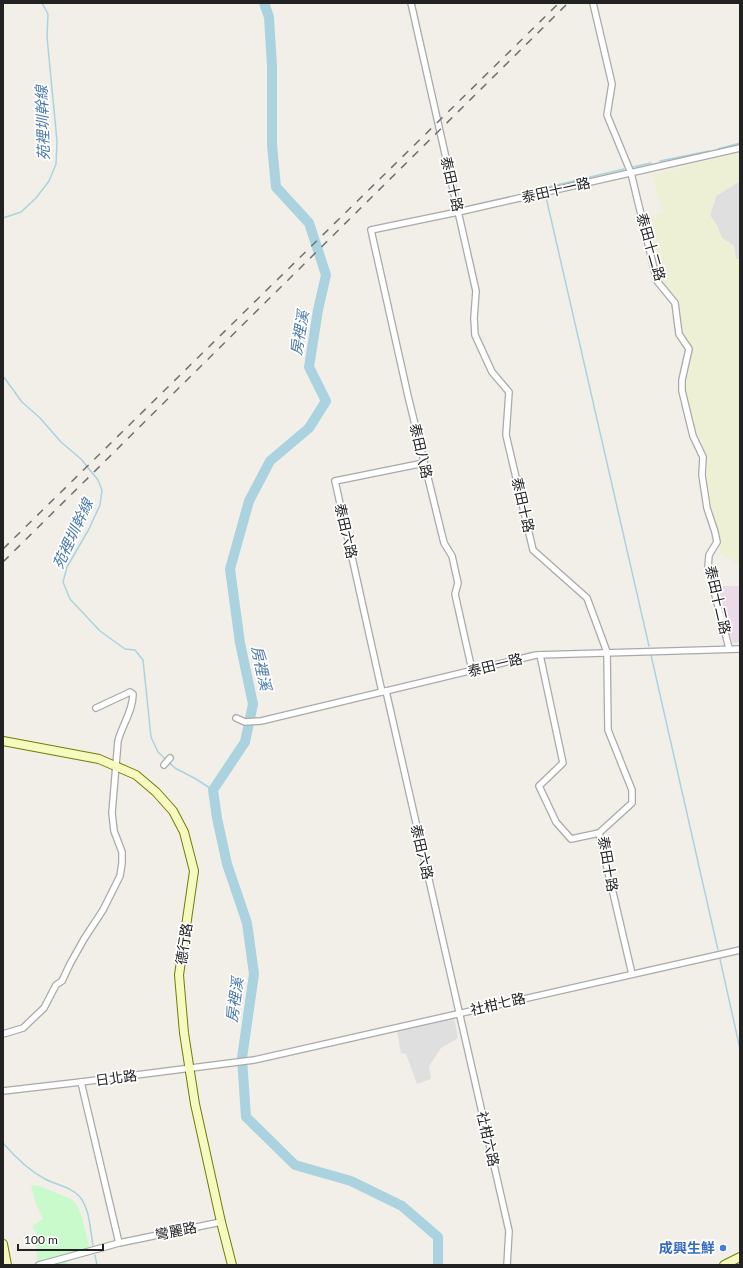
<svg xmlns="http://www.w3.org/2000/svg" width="743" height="1268" font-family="Lato,'Noto Sans TC',sans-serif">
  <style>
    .residential { fill: #e0dfdf }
    .industrial { fill: #ebdbe8 }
    .farmland { fill: #eef0d5 }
    .park { fill: #c8facc }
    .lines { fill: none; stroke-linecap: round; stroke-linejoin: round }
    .stream { stroke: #aad3df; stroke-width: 1.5 }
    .river { stroke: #aad3df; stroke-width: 10 }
    .street-casing { stroke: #a9a9a9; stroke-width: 8 }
    .secondary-casing { stroke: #707d05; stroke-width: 10 }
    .street { stroke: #fff; stroke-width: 5.5 }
    .secondary { stroke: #f7fabf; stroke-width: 8 }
    .rail { stroke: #707070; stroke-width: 1.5; stroke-dasharray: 8 8; stroke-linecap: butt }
    .shop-dot { fill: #3f7fe0; stroke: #fff; stroke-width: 1.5 }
    .labels { text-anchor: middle; stroke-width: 3.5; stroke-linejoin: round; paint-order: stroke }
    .street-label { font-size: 14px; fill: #222; stroke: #fff }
    .shop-label { font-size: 14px; font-weight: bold; fill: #366cbe; stroke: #fff; text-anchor: end }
    .water-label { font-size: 15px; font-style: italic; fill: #4a7aab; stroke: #fff }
  </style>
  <rect width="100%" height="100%" fill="#f2efe9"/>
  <g class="residential">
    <polygon points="740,181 740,259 736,259 734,246 722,238 717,226 710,215 716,196"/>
    <polygon points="454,1017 458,1038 441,1048 429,1066 431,1079 417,1084 406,1054 401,1053 397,1031"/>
  </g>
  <polygon class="industrial" points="714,586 740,586 740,643 733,643"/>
  <polygon class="farmland" points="740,153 740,181 716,196 710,215 717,226 722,238 734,246 736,259 740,259 740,566 721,554 706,482 708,472 706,457 695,435 686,397 686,382 692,354 681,331 680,307 660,282 646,218 662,212 652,174"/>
  <polygon class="park" points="31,1185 40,1186 73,1200 78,1208 82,1217 91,1254 67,1260 67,1265 38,1265 36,1244 40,1240 32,1226 43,1219 36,1204"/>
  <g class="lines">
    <g class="stream">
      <polyline points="718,149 740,143"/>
      <polyline points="660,161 709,151"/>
      <polyline points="633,167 651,163"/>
      <polyline points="544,188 624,169"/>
      <polyline points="546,197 649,646"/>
      <polyline points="3,218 21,212 36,198 49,181 56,164 57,141 47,37 48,14 42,3"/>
      <polyline points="3,376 22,402 40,418 61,442 81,459 98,480 102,490 100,505 89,529 67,567 63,582 70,599 100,631 125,649 135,650 143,660 151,737 158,752 175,768 196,779 213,790"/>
      <polyline points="651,655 718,950"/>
      <polyline points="720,959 740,1049"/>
      <path d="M3,1143C15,1157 28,1170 45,1179C56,1185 72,1187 80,1197C90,1210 90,1229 93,1245"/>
      <polyline points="95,1255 97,1265"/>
    </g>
    <polyline class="river" points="264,3 269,17 272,66 272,145 276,187 309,223 326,275 318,310 309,367 326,401 309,428 270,461 249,501 230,569 240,643 253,704 245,742 213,790 217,818 227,864 247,923 254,974 242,1058 246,1117 295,1165 351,1181 402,1206 438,1237 438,1265"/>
    <defs>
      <g id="street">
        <polyline points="411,3 476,291 474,318 475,335 492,372 509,392 506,435 533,550 587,598 607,652 608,730 632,790 632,803 599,833 632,974"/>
        <polyline points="593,3 612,84 607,115 631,173 657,281 675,303 679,334 689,349 682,380 682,391 693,436 703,457 702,475 707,508 715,532 717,542 709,555 708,568 729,648"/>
        <polyline points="540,655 563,763 539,786 556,822 571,839 599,833"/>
        <polyline points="472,670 455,594 458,583 452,556 444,543 408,396 371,230 458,212 740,148"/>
        <polyline points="386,691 509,1231 507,1265"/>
        <polyline points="382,692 335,481 424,463"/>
        <polyline points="236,718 245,722 261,721 536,655 740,649"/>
        <polyline points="164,765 170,758"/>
        <path d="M3,1034L23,1028L44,1008L56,985L62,981L70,964L84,939L103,910L120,876L122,863V852L114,831L112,813L118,741C122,725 133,711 133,694L130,692L126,694L96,708"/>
        <polyline points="81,1082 119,1243"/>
        <polyline points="3,1091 81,1082 254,1060 740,950"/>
        <polyline points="39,1265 119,1243 221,1222"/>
      </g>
      <g id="secondary">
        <polyline points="3,741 99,759 136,775 156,792 173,811 184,832 194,871 179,975 184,1033 195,1104 221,1222 232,1265"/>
        <polyline points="3,1244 7,1265"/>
        <polyline points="724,1265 740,1257"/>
      </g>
    </defs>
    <use href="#street" class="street-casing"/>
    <use href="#secondary" class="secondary-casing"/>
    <use href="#street" class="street"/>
    <use href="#secondary" class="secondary"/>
    <g class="rail">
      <polyline points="3,549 559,3"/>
      <polyline points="3,562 568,3"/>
    </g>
  </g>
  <circle class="shop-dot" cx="723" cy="1248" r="4"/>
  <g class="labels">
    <g class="street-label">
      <text transform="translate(452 184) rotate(77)" y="5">泰田十路</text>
      <text transform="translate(556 190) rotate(-13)" y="5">泰田十一路</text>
      <text transform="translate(651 247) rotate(74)" y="5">泰田十二路</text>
      <text transform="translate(421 451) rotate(77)" y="5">泰田八路</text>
      <text transform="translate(523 505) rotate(77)" y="5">泰田十路</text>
      <text transform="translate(346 531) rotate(77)" y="5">泰田六路</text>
      <text transform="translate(718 600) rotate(77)" y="5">泰田十二路</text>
      <text transform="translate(495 665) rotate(-14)" y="5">泰田一路</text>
      <text transform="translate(422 852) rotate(77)" y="5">泰田六路</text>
      <text transform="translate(608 864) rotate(80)" y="5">泰田十路</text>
      <text transform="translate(184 944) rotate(-81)" y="5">德行路</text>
      <text transform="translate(498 1004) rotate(-13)" y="5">社柑七路</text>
      <text transform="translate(116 1078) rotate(-8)" y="5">日北路</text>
      <text transform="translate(488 1139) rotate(77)" y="5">社柑六路</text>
      <text transform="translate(176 1231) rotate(-11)" y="5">彎麗路</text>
    </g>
    <g class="shop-label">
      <text x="715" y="1253">成興生鮮</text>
    </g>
    <g class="water-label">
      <text transform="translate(43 123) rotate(-92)" y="5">苑裡圳幹線</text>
      <text transform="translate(300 333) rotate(-80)" y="5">房裡溪</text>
      <text transform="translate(73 534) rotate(-65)" y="5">苑裡圳幹線</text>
      <text transform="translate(261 668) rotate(78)" y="5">房裡溪</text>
      <text transform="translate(235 1000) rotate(-82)" y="5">房裡溪</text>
    </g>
  </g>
  <rect width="743" height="1268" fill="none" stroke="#222222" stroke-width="8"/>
  <path d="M18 1244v6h85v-6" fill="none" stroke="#222222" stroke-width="2"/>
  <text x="24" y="1244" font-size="12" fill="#222222" stroke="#ffffff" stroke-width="3" paint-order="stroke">100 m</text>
</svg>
